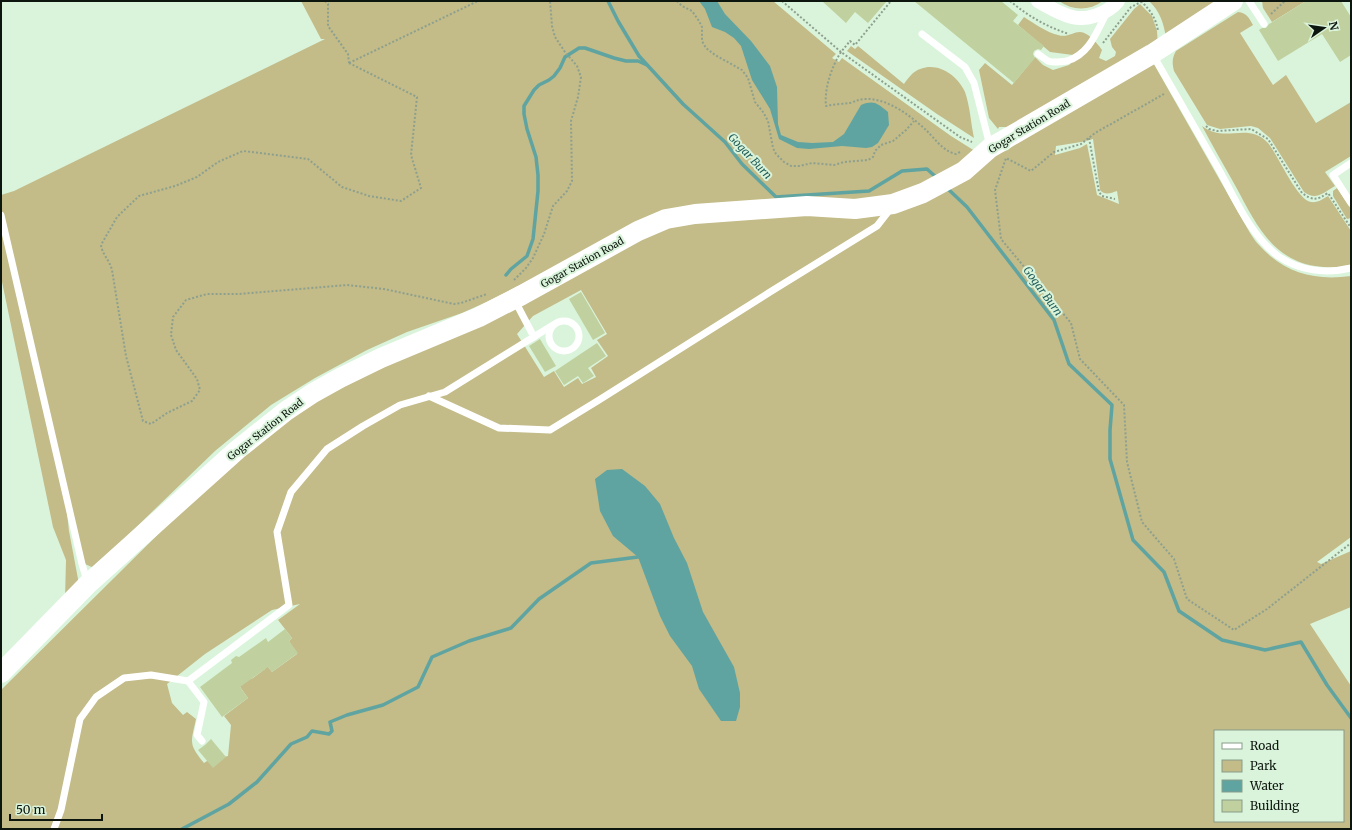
<svg xmlns="http://www.w3.org/2000/svg" width="1352" height="830" font-family="Merriweather,serif">
  <style>
    .green { fill: #c3bb88; fill-rule: evenodd }
    .water { fill: #5fa4a1 }
    .lines { fill: none; stroke-linecap: round; stroke-linejoin: round }
    .stream { stroke: #5fa4a1; stroke-width: 3.5 }
    .building { fill: #c0d19f }
    .path { stroke: #8da08e; stroke-width: 2; stroke-dasharray: 2 2; stroke-linecap: butt }
    .lane { stroke: #fff; stroke-width: 7 }
    .street { stroke: #fff; stroke-width: 14 }
    .secondary { stroke: #fff; stroke-width: 20 }
    .labels { text-anchor: middle; stroke-width: 4; stroke-linejoin: round; paint-order: stroke }
    .street-label { font-size: 10px; fill: #0d160e; stroke: #daf4db }
    .water-label { font-size: 11px; font-style: italic; fill: #205b58; stroke: #daf4db }
  </style>
  <rect width="100%" height="100%" fill="#daf4db"/>
  <g class="green">
    <path d="M301,1H773L836,54L832,58L839,62L842,58L951,136L986,158L1008,150L1020,139L1019,127H999L998,129L989,118L979,70L985,63L1012,85L1035,57L1043,65L1053,70L1069,65L1073,61V55L1050,52L1018,25L1024,17C1035,24 1046,32 1058,35C1067,38 1073,32 1080,32C1088,32 1098,44 1102,50L1099,58L1106,61L1115,56L1116,52L1112,47L1110,39L1134,9L1140,4L1152,16L1157,31L1158,46L1147,52L1242,219C1247,227 1252,238 1259,245C1284,273 1314,281 1351,276V537L1317,562L1321,564L1351,551V607L1310,624L1351,686V829H1V690L225,468L333,387L532,279L489,301L462,313L407,332L367,350L315,378L271,405L215,451L94,568L85,564L62,469L69,531L78,579V585L65,599L66,560L53,527L1,277V195L14,191L325,39H321ZM1093,139L1100,190C1105,196 1111,193 1117,191L1119,204L1097,195L1087,144L1080,148L1055,155L1056,146L1081,142ZM581,290L607,334L597,340L608,356L591,368L596,377L582,384L578,378L564,387L554,371L544,377L517,334L533,316ZM300,604L278,620L292,638L289,641L297,654L272,672L265,663V669L253,678L238,684L248,698L224,716L231,725L228,756L207,761L204,763C188,743 191,743 196,719L187,712L183,715L172,703L167,684L205,654L272,610ZM1215,731H1343V821H1215Z"/>
    <path d="M1059,1H1103C1089,11 1073,11 1059,1Z"/>
    <path d="M1149,1H1223L1166,38C1164,24 1160,11 1149,1Z"/>
    <polygon points="1262,1 1306,1 1272,22 1263,8"/>
    <path d="M1238,12C1247,13 1249,18 1253,25L1240,33L1273,85L1286,75L1316,123L1351,102V156L1325,172L1335,186C1323,193 1316,201 1304,192L1270,138L1258,128L1251,126L1220,129L1207,125L1174,71C1172,63 1172,58 1176,51Z"/>
    <path d="M851,46L855,49L858,46L904,84C906,81 909,77 912,74C931,58 956,72 965,92C970,106 971,124 974,138L937,114L847,51Z"/>
    <path d="M1202,126C1225,144 1248,121 1268,143C1278,155 1297,200 1311,202C1318,203 1323,199 1328,196L1351,231V265C1339,268 1327,268 1315,266C1271,259 1255,222 1236,187C1225,167 1213,147 1202,126Z"/>
    <polygon points="1337,188 1351,209 1351,218 1347,219 1333,196 1333,191"/>
  </g>
  <g class="water">
    <path d="M699,1H717L725,14L751,41L770,66L777,87L778,124L781,135L798,142L812,143L833,142L844,134L861,105C874,100 877,103 888,112L889,125L878,143L872,147L866,148L842,146L809,149L797,148L779,139L770,109L752,80L741,46L734,38L725,32L712,27L705,9Z"/>
    <polygon points="622,469 645,486 660,504 674,538 687,563 703,612 734,667 740,693 740,707 736,721 721,721 699,689 692,666 670,636 660,616 638,557 613,536 600,511 595,479 607,470"/>
  </g>
  <g class="lines">
    <g class="stream">
      <polyline points="608,1 618,21 639,56 683,104 725,142 742,164 776,197 869,191 902,171 927,169 937,178"/>
      <polyline points="947,188 967,207 1054,320 1069,364 1112,405 1110,430 1110,459 1133,540 1164,572 1179,611 1222,640 1265,650 1301,642 1327,685 1351,718"/>
      <polyline points="506,275 511,269 527,256 533,239 538,191 538,175 536,157 527,129 524,114 524,106 534,90 539,85 549,80 554,76 560,68 565,57 579,48 585,48 614,58 626,61 638,61 647,65"/>
      <polyline points="182,829 229,804 257,782 291,744 307,737 312,731 329,734 332,731 330,722 347,715 383,705 418,687 432,657 469,641 511,628 539,599 591,563 638,557"/>
    </g>
  </g>
  <g class="building">
    <polygon points="822,1 887,1 868,23 855,12 846,23"/>
    <polygon points="914,1 1001,1 1018,15 1013,21 1044,46 1041,50 1038,49 1034,51 1033,54 1035,58 1014,83"/>
    <polygon points="1306,1 1341,1 1351,17 1351,55 1340,62 1322,34 1278,61 1259,30 1262,28 1266,28 1269,24"/>
    <polygon points="581,292 605,333 593,340 569,299"/>
    <polygon points="540,339 556,366 545,372 529,346"/>
    <polygon points="597,343 606,356 588,368 594,376 583,383 578,376 564,385 555,371"/>
    <polygon points="285,629 292,638 289,641 298,653 272,672 268,667 240,687 248,698 222,717 200,687 232,663 231,660 236,656 239,657 266,638 268,642"/>
    <polygon points="211,739 226,757 213,768 198,750 205,745"/>
  </g>
  <g class="lines">
    <g class="path">
      <polyline points="325,1 328,4 328,26 348,54 349,63"/>
      <polyline points="677,1 682,6 692,11 699,21 702,27 702,41 706,48 715,55 742,70 748,78 755,102 763,112 768,121 773,148 776,154 784,162 791,166 800,166 812,163 834,165 844,162 868,160 873,157 875,151 881,145 893,141 906,130 914,121"/>
      <polyline points="782,1 841,52 850,41 855,45 891,1"/>
      <path d="M1010,1C1028,16 1047,27 1069,34"/>
      <path d="M1141,1C1150,10 1156,18 1158,31"/>
      <polyline points="1271,14 1285,1"/>
      <polyline points="1103,43 1131,7 1141,2"/>
      <path d="M349,63L417,97L411,155L421,188L401,201L369,196L342,187L308,159L243,151L218,162L197,177L175,186L139,196L117,217L101,245C102,254 110,261 112,270L126,356L143,421L151,424L167,413L192,401L200,390L197,379L176,350L171,335L173,317L186,300L207,294H239L347,285L384,289L454,304L461,303L487,294"/>
      <polyline points="349,63 478,1"/>
      <polyline points="1164,94 1095,133 1081,144 1054,152 1031,171 1006,158 995,190 1001,239 1071,323 1080,359 1124,405 1127,462 1142,522 1174,559 1187,599 1234,630 1267,609 1351,543"/>
      <path d="M1206,126L1209,129L1217,131L1251,129L1268,139L1302,193C1313,201 1317,200 1328,193L1351,228"/>
      <polyline points="1089,138 1099,192 1102,196 1115,199"/>
      <path d="M960,152L956,154C943,151 936,140 927,131C911,116 888,98 865,99C860,99 856,101 850,103C843,104 834,104 826,106C824,88 832,66 841,52L960,137L972,142"/>
      <polyline points="514,280 526,268 533,258 544,234 553,206 567,191 572,181 571,121 578,97 581,77 577,66 565,52 555,37 552,26 550,1"/>
    </g>
    <g class="lane">
      <polyline points="1249,1 1264,24"/>
      <polyline points="922,34 965,67 974,83 990,146"/>
      <path d="M1038,54C1041,56 1045,59 1048,61C1054,63 1061,62 1067,61C1090,54 1097,31 1107,12"/>
      <path d="M1153,55C1175,93 1197,131 1218,168C1235,198 1250,235 1278,256C1299,271 1326,274 1351,268"/>
      <polyline points="1351,163 1333,175 1351,203"/>
      <polyline points="1,215 82,564 87,581"/>
      <polyline points="514,299 534,337"/>
      <circle cx="564" cy="336" r="15"/>
      <polyline points="429,396 499,428 550,430 599,400 770,292 877,226 891,208"/>
      <polyline points="188,681 204,702 197,735 202,741"/>
      <polyline points="54,829 61,810 80,719 96,697 124,678 151,675 188,681 289,605 277,532 291,492 327,449 363,426 400,405 445,392 553,325"/>
    </g>
    <path class="street" d="M1038,1C1049,7 1060,14 1072,17C1088,21 1108,13 1118,1"/>
    <polyline class="secondary" points="1,673 88,584 237,450 286,411 313,393 340,378 381,358 479,317 522,295 638,231 666,219 695,214 807,206 855,209 893,204 923,193 964,171 990,148 1152,54 1233,1"/>
  </g>
  <g class="labels">
    <g class="street-label">
      <text transform="translate(1029 126) rotate(-31)" y="4">Gogar Station Road</text>
      <text transform="translate(582 262) rotate(-29)" y="4">Gogar Station Road</text>
      <text transform="translate(265 429) rotate(-38)" y="4">Gogar Station Road</text>
    </g>
    <g class="water-label">
      <text transform="translate(750 156) rotate(47)" y="4">Gogar Burn</text>
      <text transform="translate(1043 291) rotate(54)" y="4">Gogar Burn</text>
    </g>
  </g>
  <rect width="1352" height="830" fill="none" stroke="#0d160e" stroke-width="4"/>
  <rect x="1214" y="730" width="130" height="92" fill="#daf4db" stroke="#889b89"/>
  <rect x="1222" y="743" width="20" height="6" fill="#ffffff" stroke="#889b89"/>
  <text x="1250" y="750" font-size="12" fill="#0d160e">Road</text>
  <rect x="1222" y="760" width="20" height="12" fill="#c3bb88" stroke="#889b89"/>
  <text x="1250" y="770" font-size="12" fill="#0d160e">Park</text>
  <rect x="1222" y="780" width="20" height="12" fill="#5fa4a1" stroke="#889b89"/>
  <text x="1250" y="790" font-size="12" fill="#0d160e">Water</text>
  <rect x="1222" y="800" width="20" height="12" fill="#c0d19f" stroke="#889b89"/>
  <text x="1250" y="810" font-size="12" fill="#0d160e">Building</text>
  <g transform="translate(1324 28) rotate(77)" stroke="#daf4db" stroke-width="3" paint-order="stroke">
  <path d="M0-3L7 15L0 10L-7 15Z" fill="#0d160e"/>
  <text y="-6" font-size="11" font-weight="bold" text-anchor="middle" fill="#0d160e">N</text>
  </g>
  <path d="M10 814v6h92v-6" fill="none" stroke="#0d160e" stroke-width="2"/>
  <text x="16" y="814" font-size="12" fill="#0d160e" stroke="#daf4db" stroke-width="3" paint-order="stroke">50 m</text>
</svg>
